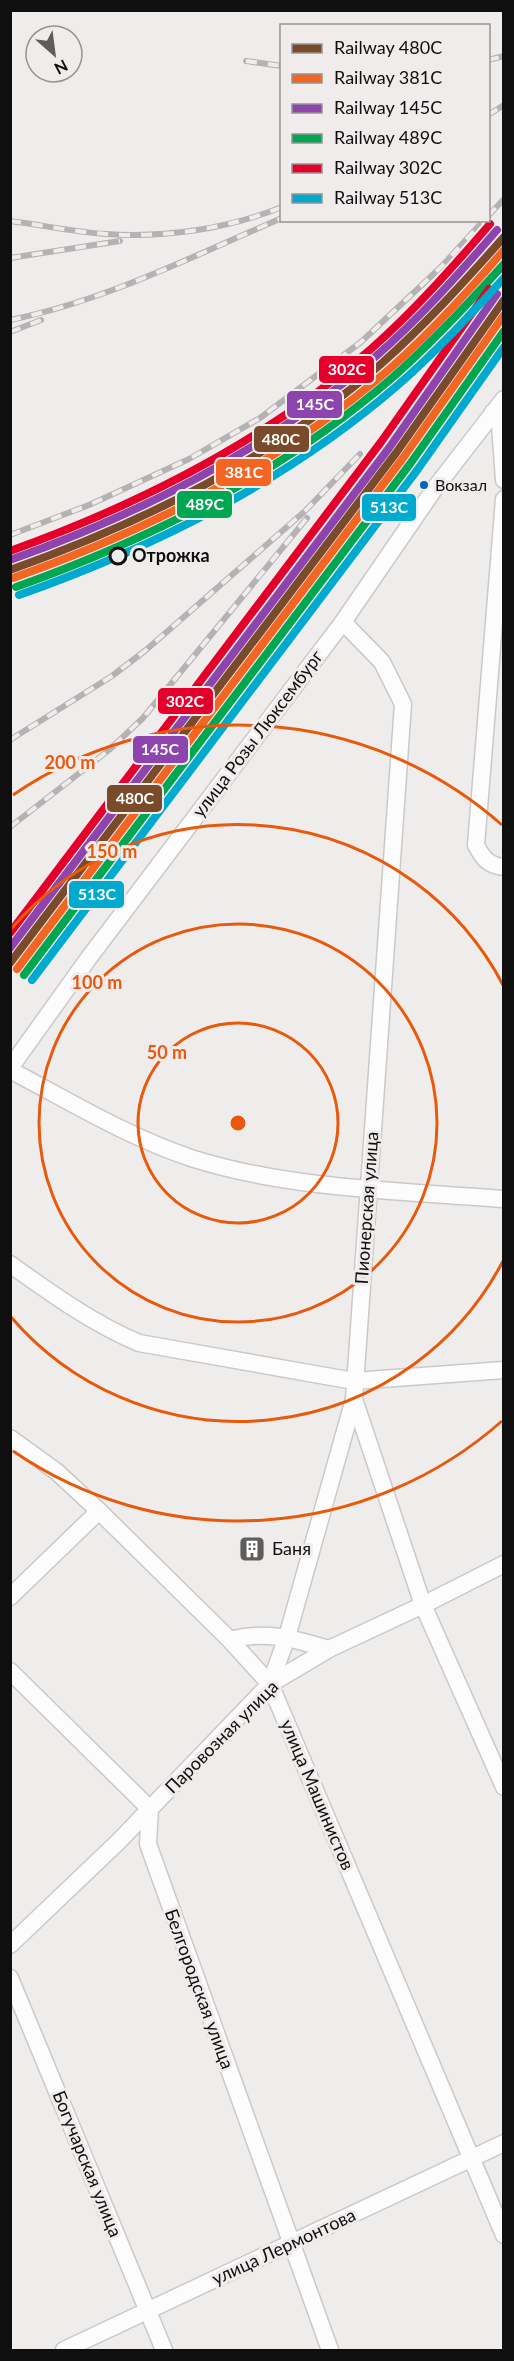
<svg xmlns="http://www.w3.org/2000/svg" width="514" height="2361" font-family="Lato,sans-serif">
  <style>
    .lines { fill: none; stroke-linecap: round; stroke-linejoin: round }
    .minor-casing { stroke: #cbc9c8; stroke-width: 19 }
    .minor { stroke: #fdfcfc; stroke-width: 16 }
    .rail-casing { stroke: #b4b2b2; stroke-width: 6 }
    .rail { stroke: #f0eceb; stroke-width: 4; stroke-dasharray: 11; stroke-linecap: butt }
    .rail-1-casing { stroke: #f0eceb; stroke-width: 12 }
    .rail-2-casing { stroke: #f0eceb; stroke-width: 12 }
    .rail-3-casing { stroke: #f0eceb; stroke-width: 12 }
    .rail-4-casing { stroke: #f0eceb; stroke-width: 12 }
    .rail-5-casing { stroke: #f0eceb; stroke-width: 12 }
    .rail-6-casing { stroke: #f0eceb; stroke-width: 12 }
    .rail-1 { stroke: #7a4b2a; stroke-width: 8 }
    .rail-2 { stroke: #f26522; stroke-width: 8 }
    .rail-3 { stroke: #8e44ad; stroke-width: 8 }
    .rail-4 { stroke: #00a651; stroke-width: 8 }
    .rail-5 { stroke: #e4002b; stroke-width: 8 }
    .rail-6 { stroke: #00a9ce; stroke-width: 8 }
    .ring { fill: none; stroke: #e8590c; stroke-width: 3 }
    .bus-dot { fill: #0065bd; stroke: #f0eceb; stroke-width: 2 }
    .stop-dot { fill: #f0eceb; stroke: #100f0f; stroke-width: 3 }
    .labels { text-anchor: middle; stroke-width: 6; stroke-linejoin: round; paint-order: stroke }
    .bus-label { font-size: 16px; fill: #100f0f; stroke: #f0eceb; text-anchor: start }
    .stop-label { font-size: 18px; font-weight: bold; fill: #100f0f; stroke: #f0eceb; text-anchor: start }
    .street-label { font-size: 18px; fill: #100f0f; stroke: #f0eceb }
    .poi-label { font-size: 18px; fill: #100f0f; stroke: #f0eceb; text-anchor: start }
    .centre { fill: #e8590c; stroke: #f0eceb; stroke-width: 3 }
    .ring-label { font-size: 18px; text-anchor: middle; font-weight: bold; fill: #e8590c; stroke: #f0eceb; stroke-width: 6; stroke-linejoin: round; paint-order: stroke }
    .line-badge { stroke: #f0eceb; stroke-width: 2 }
    .badge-label { font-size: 16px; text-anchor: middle; font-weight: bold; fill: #fff }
  </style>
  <rect width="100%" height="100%" fill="#efedec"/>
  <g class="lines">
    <defs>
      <g id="minor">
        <polyline points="493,412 500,425 504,480"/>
        <path d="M504,499L476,845C483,859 488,865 504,867"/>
        <polyline points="343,622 382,662 403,704 354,1399 423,1605 504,1787"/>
        <polyline points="10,1068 88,959 343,622 435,488 504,399"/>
        <path d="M10,1070C69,1101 128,1137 191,1158C287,1189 403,1191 504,1199"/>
        <path d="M10,1264C52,1294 92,1323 139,1343L354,1381L504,1370"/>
        <polyline points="10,1438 57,1472 99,1511 230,1640 270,1684 504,2235"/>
        <polyline points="10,1597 99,1511"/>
        <path d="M230,1640C266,1630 294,1639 329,1649"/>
        <polyline points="10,1671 150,1809 148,1844 330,2350"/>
        <polyline points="270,1684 287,1637 354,1399"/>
        <polyline points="10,1945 119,1841 270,1684 329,1649 423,1605 504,1564"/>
        <polyline points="10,1978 164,2350"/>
        <polyline points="64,2350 504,2143"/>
      </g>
    </defs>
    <use href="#minor" class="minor-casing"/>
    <use href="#minor" class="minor"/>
    <defs>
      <g id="rail">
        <polyline points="488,60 504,56"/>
        <polyline points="246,61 282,66"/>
        <polyline points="488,115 504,105"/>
        <polyline points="488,216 504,199"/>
        <path d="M10,221C42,225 74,232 106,234C165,238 227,229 282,207"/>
        <polyline points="10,258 120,241"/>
        <path d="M10,320C105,301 193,256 282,218"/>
        <polyline points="10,332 41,320"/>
        <polyline points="10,535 89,505 189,459 260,418 361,342 441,267 484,220"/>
        <polyline points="10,740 112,676 146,650 304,512 360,454"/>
        <polyline points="10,827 109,750 143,718 307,518"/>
      </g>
    </defs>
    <use href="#rail" class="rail-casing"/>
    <use href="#rail" class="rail"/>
    <defs>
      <g id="rail-1">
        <path d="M10,570C145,522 273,458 381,364C425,325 465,281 504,237"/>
        <polyline points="10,963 396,453 504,300"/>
      </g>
      <g id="rail-2">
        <path d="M13,578C149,530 276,466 386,372C429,335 467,293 504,250"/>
        <polyline points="17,969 403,458 504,315"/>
      </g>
      <g id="rail-3">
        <path d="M10,560C143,513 267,450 374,358C419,319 458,275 497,230"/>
        <polyline points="10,948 389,448 497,294"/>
      </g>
      <g id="rail-4">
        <path d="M16,587C153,538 282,473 392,378C432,343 468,304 504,264"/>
        <polyline points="24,975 410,464 504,331"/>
      </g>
      <g id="rail-5">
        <path d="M10,551C141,504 266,441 371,349C414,311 452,268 490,224"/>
        <polyline points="10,933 381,442 489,289"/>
      </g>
      <g id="rail-6">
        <path d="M19,595C157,546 287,481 398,385C436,352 470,315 504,278"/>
        <polyline points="32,980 418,469 504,347"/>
      </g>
    </defs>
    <use href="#rail-1" class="rail-1-casing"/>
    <use href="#rail-2" class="rail-2-casing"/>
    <use href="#rail-3" class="rail-3-casing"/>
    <use href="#rail-4" class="rail-4-casing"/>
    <use href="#rail-5" class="rail-5-casing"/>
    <use href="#rail-6" class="rail-6-casing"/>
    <use href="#rail-1" class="rail-1"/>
    <use href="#rail-2" class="rail-2"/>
    <use href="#rail-3" class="rail-3"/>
    <use href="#rail-4" class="rail-4"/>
    <use href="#rail-5" class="rail-5"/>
    <use href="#rail-6" class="rail-6"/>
  </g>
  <g class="ring">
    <circle cx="238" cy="1123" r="100"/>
    <circle cx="238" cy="1123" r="199"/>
    <path d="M503 1261A299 299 0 0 1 11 1317M11 929A299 299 0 0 1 503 985"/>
    <path d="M502 1421A398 398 0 0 1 13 1451M13 795A398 398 0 0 1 502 825"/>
  </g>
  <defs>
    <symbol id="building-square" viewBox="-11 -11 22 22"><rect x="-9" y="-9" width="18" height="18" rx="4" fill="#5e5d5c" stroke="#f0eceb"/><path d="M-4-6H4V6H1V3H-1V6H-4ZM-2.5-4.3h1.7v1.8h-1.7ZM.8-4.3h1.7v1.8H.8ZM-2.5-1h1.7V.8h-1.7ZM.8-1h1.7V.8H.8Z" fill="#fff"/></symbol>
  </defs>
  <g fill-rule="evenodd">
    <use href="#building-square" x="237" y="1534" width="30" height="30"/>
  </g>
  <circle class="bus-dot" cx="424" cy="485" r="5"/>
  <circle class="stop-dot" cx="118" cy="556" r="8"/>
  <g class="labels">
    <g class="bus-label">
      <text x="435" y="491">Вокзал</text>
    </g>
    <g class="stop-label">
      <text x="132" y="562">Отрожка</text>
    </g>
    <g class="street-label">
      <text transform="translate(258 734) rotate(-53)" y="6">улица Розы Люксембург</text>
      <text transform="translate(367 1208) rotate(-86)" y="6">Пионерская улица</text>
      <text transform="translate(222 1737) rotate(-45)" y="6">Паровозная улица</text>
      <text transform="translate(317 1795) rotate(67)" y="6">улица Машинистов</text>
      <text transform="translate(199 1989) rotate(70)" y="6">Белгородская улица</text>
      <text transform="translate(87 2164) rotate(68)" y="6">Богучарская улица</text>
      <text transform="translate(284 2247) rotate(-25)" y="6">улица Лермонтова</text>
    </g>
    <g class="poi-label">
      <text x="272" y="1555">Баня</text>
    </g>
  </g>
  <circle cx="238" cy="1123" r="9" class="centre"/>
  <g class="ring-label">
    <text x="70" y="769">200 m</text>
    <text x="112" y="858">150 m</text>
    <text x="97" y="989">100 m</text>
    <text x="167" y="1059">50 m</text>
  </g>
  <g class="line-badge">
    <rect x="318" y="355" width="57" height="29" rx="6" fill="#e4002b"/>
    <rect x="286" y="390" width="57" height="29" rx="6" fill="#8e44ad"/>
    <rect x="253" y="425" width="57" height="28" rx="6" fill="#7a4b2a"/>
    <rect x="215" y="458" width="57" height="29" rx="6" fill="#f26522"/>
    <rect x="176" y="490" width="57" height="29" rx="6" fill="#00a651"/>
    <rect x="361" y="493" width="56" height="29" rx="6" fill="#00a9ce"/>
    <rect x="157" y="687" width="57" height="28" rx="6" fill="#e4002b"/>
    <rect x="132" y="735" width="57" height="29" rx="6" fill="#8e44ad"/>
    <rect x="106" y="784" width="57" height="29" rx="6" fill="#7a4b2a"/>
    <rect x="68" y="880" width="57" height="29" rx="6" fill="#00a9ce"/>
  </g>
  <g class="badge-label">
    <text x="347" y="375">302С</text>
    <text x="315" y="410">145С</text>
    <text x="281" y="445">480С</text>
    <text x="244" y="478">381С</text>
    <text x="205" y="510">489С</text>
    <text x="389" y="513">513С</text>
    <text x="185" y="707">302С</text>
    <text x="160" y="755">145С</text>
    <text x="135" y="804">480С</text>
    <text x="97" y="900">513С</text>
  </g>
  <rect width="514" height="2361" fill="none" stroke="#100f0f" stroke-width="24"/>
  <rect x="280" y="24" width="210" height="198" fill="#f0eceb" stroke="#969493" stroke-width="1.5"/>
  <rect x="292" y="44" width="30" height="9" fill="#7a4b2a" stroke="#969493" stroke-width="1.5"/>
  <text x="334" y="54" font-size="18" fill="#100f0f">Railway 480С</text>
  <rect x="292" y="74" width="30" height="9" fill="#f26522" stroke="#969493" stroke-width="1.5"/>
  <text x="334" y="84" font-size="18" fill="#100f0f">Railway 381С</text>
  <rect x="292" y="104" width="30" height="9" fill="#8e44ad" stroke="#969493" stroke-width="1.5"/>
  <text x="334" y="114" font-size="18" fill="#100f0f">Railway 145С</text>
  <rect x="292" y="134" width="30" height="9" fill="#00a651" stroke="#969493" stroke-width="1.5"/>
  <text x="334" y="144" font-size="18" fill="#100f0f">Railway 489С</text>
  <rect x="292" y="164" width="30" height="9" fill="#e4002b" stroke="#969493" stroke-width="1.5"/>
  <text x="334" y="174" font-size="18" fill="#100f0f">Railway 302С</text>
  <rect x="292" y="194" width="30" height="9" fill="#00a9ce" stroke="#969493" stroke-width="1.5"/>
  <text x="334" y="204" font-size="18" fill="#100f0f">Railway 513С</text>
  <g transform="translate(54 54) rotate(152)"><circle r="28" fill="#f0eceb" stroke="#969493" stroke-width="1.5"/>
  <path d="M0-4.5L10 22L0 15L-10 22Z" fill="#5e5d5c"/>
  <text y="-9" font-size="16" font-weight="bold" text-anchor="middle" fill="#100f0f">N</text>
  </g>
</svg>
